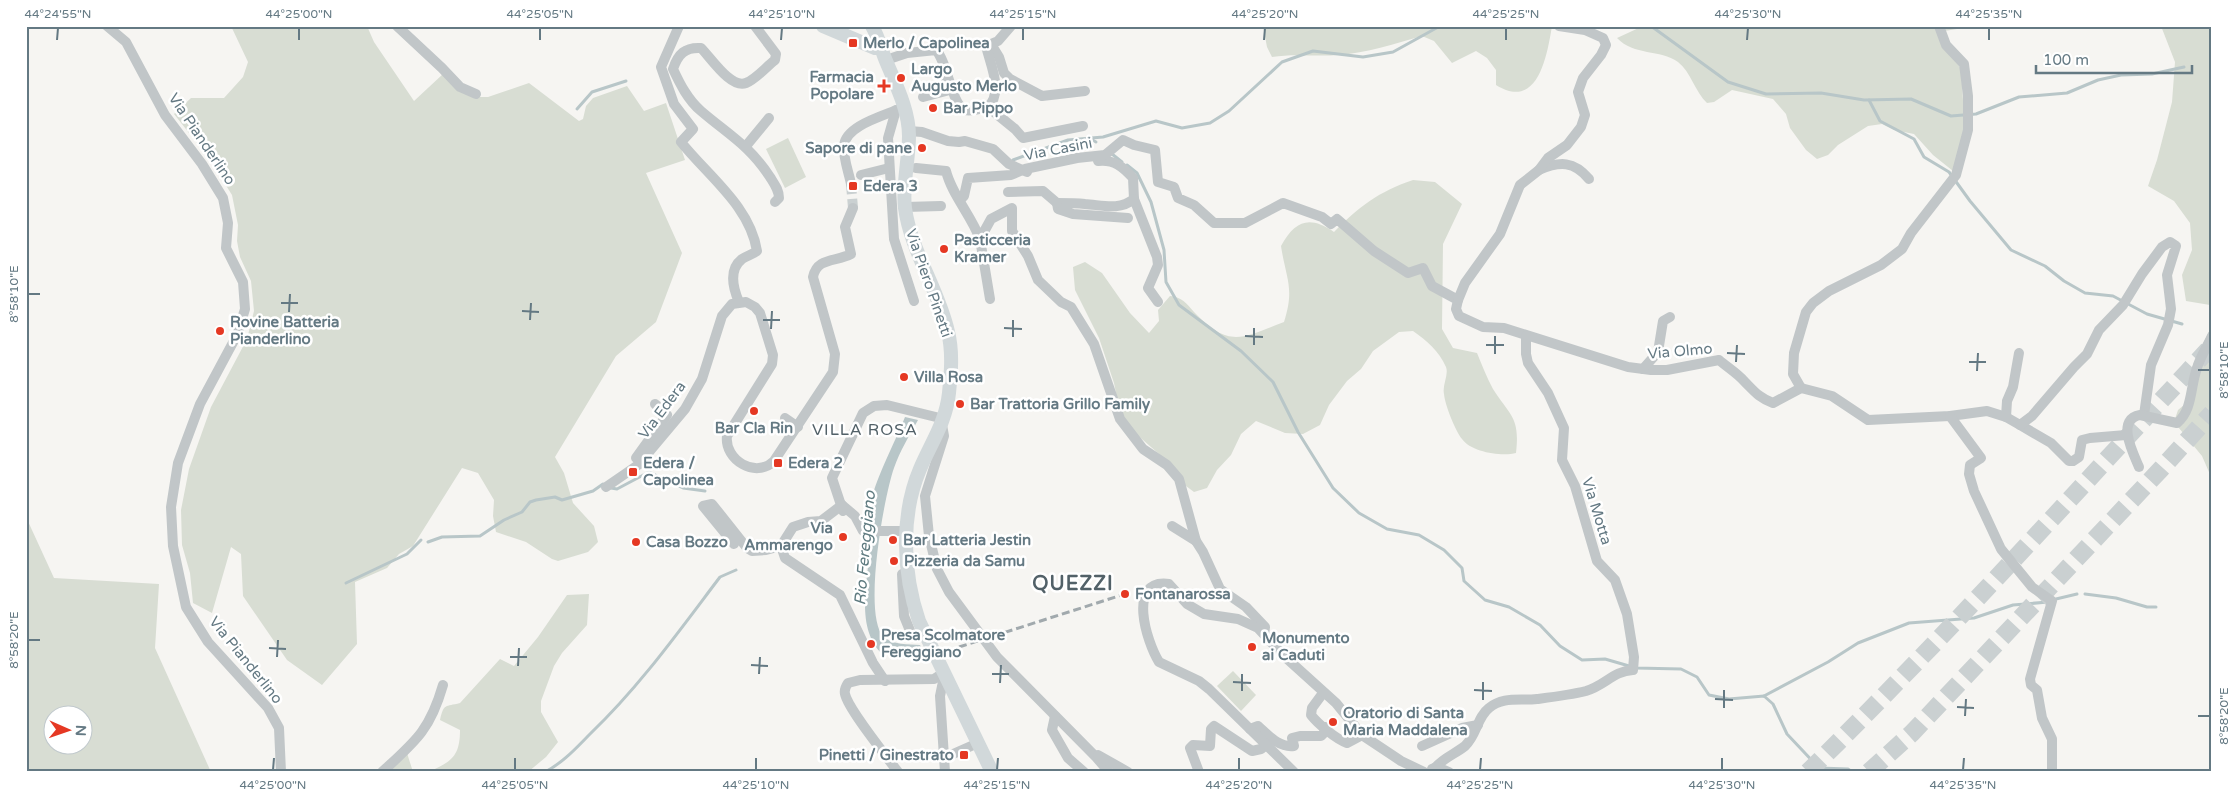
<svg xmlns="http://www.w3.org/2000/svg" width="2238" height="798" font-family="'Varela Round',sans-serif">
  <style>
    .green { fill: #d8ddd3; fill-rule: evenodd }
    .water { fill: #b8c6c8 }
    .lines { fill: none; stroke-linecap: round; stroke-linejoin: round }
    .stream { stroke: #b8c6c8; stroke-width: 3 }
    .street-tunnel { stroke: #cad0d1; stroke-width: 10; stroke-dasharray: 10 5; stroke-linecap: butt }
    .highway-tunnel { stroke: #cad0d1; stroke-width: 18; stroke-dasharray: 18 9; stroke-linecap: butt }
    .street { stroke: #c1c6c8; stroke-width: 10 }
    .secondary { stroke: #d1d8da; stroke-width: 14 }
    .rail { stroke: #a1a9ad; stroke-width: 3; stroke-dasharray: 8 4; stroke-linecap: butt }
    .ticks { fill: none; stroke: #647983; stroke-width: 2 }
    .poi-dot { fill: #e53823; stroke: #fff; stroke-width: 2 }
    .labels { text-anchor: middle; stroke-width: 5; stroke-linejoin: round; paint-order: stroke }
    .poi-label { font-size: 15px; font-weight: bold; fill: #647983; stroke: #fff; text-anchor: start }
    .street-label { font-size: 15px; fill: #647983; stroke: #fff }
    .neighbourhood-label { font-size: 16px; letter-spacing: 1px; fill: #526168; stroke: #fff }
    .water-label { font-size: 16px; font-style: italic; fill: #5f7b80; stroke: #fff }
    .district-label { font-size: 20px; font-weight: bold; letter-spacing: 1px; fill: #526168; stroke: #fff }
    .neatline { fill: none; stroke: #647983; stroke-width: 2 }
    .ticks-label { font-size: 12px; text-anchor: middle; fill: #647983 }
  </style>
  <rect width="100%" height="100%" fill="#f6f5f2"/>
  <g class="green">
    <polygon points="231,26 367,26 374,42 414,101 443,74 477,97 488,97 529,83 579,121 583,119 586,106 593,98 627,86 644,111 666,103 685,160 646,173 682,253 656,322 616,356 555,457 564,473 573,503 594,526 598,542 588,552 558,561 552,559 526,542 496,532 493,516 494,500 478,473 462,468 413,546 399,554 387,568 355,582 357,644 322,685 287,660 243,596 241,554 231,547 212,613 193,603 190,573 182,545 181,510 189,469 211,407 247,339 254,311 251,281 240,257 237,241 238,225 232,195 208,157 174,114 191,98 224,98 243,77 248,62"/>
    <path d="M1263,26H1552C1547,56 1538,111 1496,85V70L1487,58L1476,51L1452,63L1434,41L1422,36C1394,44 1367,53 1338,55C1316,57 1295,53 1272,57L1267,47Z"/>
    <path d="M1643,26H1976L1938,32L1961,69L1965,131L1953,171L1933,155L1914,134L1894,130L1882,124L1868,126L1838,145L1828,155L1817,159L1806,150L1790,128L1786,114L1773,99L1732,90L1714,102L1707,103C1695,92 1691,72 1678,62C1660,49 1634,56 1617,38Z"/>
    <polygon points="2161,26 2212,26 2212,309 2210,305 2186,301 2182,275 2192,250 2190,223 2174,201 2148,186 2157,160 2172,102 2175,62"/>
    <polygon points="788,138 806,177 785,188 766,149"/>
    <path d="M1413,180L1435,182L1462,204L1443,244L1442,329L1453,348L1477,353C1482,365 1487,378 1493,389C1511,417 1520,417 1516,453C1502,457 1471,452 1462,439C1455,430 1445,405 1444,394C1442,385 1449,375 1446,367C1439,351 1427,341 1413,331L1399,332L1373,351L1361,369L1347,381L1329,405L1320,425L1303,434L1285,433L1256,421L1241,434L1231,455L1217,470L1207,488L1194,492L1178,480L1159,454L1135,433L1120,413L1114,383L1099,338L1075,290L1073,267L1085,262L1102,273L1130,313L1149,333L1159,321L1158,310L1170,296C1182,297 1186,303 1194,312C1229,349 1242,338 1284,322C1295,288 1286,279 1281,246C1295,221 1309,215 1334,232C1360,206 1378,192 1413,180Z"/>
    <polygon points="2212,325 2212,479 2202,456 2174,422 2178,410 2184,405 2193,365"/>
    <path d="M26,517L54,578L159,584L155,648L211,772H26ZM52,716H82V746H52Z"/>
    <path d="M589,594L587,625L562,653L554,666L541,701V712L558,742L546,757L528,772H428C451,762 460,757 460,730L440,720C444,703 445,707 460,703L500,659L514,666L538,637L567,595Z"/>
    <polygon points="1233,671 1256,695 1241,711 1217,686"/>
    <polygon points="407,753 413,772 388,772"/>
  </g>
  <path class="water" d="M905,417L918,420C909,436 900,451 894,468C884,496 862,617 884,637C892,645 909,644 920,645L922,649L888,646L884,656C853,628 869,579 870,543C871,530 867,515 871,501C877,476 895,442 905,417Z"/>
  <g class="lines">
    <g class="stream">
      <polyline points="1651,26 1728,82 1766,94 1821,93 1864,100 1911,99 1951,116 1976,114 2019,97 2067,93 2098,80 2121,75 2152,74 2184,67"/>
      <polyline points="1869,100 1880,121 1914,139 1924,157 1949,172 1970,201 2011,250 2045,266 2064,281 2085,293 2113,296 2147,314 2182,324"/>
      <polyline points="577,109 592,92 626,81"/>
      <polyline points="1089,138 1096,142"/>
      <polyline points="1112,154 1122,162"/>
      <polyline points="1013,160 1068,140 1103,137 1156,121 1182,128 1210,123 1229,111 1282,62 1313,51 1363,57 1393,52 1440,26"/>
      <polyline points="1127,165 1137,173 1151,202 1164,250 1166,282 1179,305 1241,351 1273,382 1298,432 1333,488 1359,513 1387,529 1419,535 1444,550 1462,568 1464,581 1485,600 1509,607 1540,625 1560,646 1582,660 1605,659 1636,668 1681,669 1697,677 1709,695 1729,699 1764,696 1773,704 1787,734 1819,768 1848,769 1852,772"/>
      <polyline points="611,488 617,489 649,472 683,488 705,491"/>
      <polyline points="428,542 442,537 480,536 504,520 522,512 530,502 536,500 555,497 562,500 593,491 603,484"/>
      <polyline points="346,583 407,554 421,540"/>
      <polyline points="2085,594 2116,598 2147,607 2156,607"/>
      <polyline points="2056,599 2077,594"/>
      <polyline points="1764,696 1828,662 1858,643 1909,623 1974,618 2013,605 2048,602"/>
      <path d="M545,772C564,762 576,748 591,733C640,686 679,631 720,577L736,570"/>
    </g>
    <polyline class="street-tunnel" points="851,184 853,208"/>
    <g class="highway-tunnel">
      <path d="M1808,772C1946,636 2076,492 2208,350"/>
      <polyline points="1869,772 1912,733 2161,469 2212,413"/>
    </g>
    <g class="street">
      <polyline points="107,26 126,42 165,115 202,164 223,198 228,223 226,248 243,282 245,309 237,335 200,404 178,463 171,507 173,546 186,607 208,642 268,708 279,728 281,772"/>
      <polyline points="397,26 442,68 460,87 476,94"/>
      <path d="M679,26L661,67L674,104L693,129L681,142C708,176 750,206 757,251C753,254 747,256 742,259C728,270 733,288 739,302"/>
      <path d="M755,26L776,54L775,60C766,67 756,79 746,83C731,89 711,58 701,48C685,47 678,54 673,69C680,84 688,100 701,111C729,135 749,145 770,177C775,185 779,190 779,198L775,202"/>
      <polyline points="991,44 999,57 1004,73 1010,79 1042,96 1085,91"/>
      <path d="M886,60L907,53L936,50C948,63 951,104 965,110C972,112 981,108 988,107C1004,92 990,64 986,46L998,41L1011,26"/>
      <polyline points="923,97 946,91 946,79"/>
      <polyline points="988,107 1015,129 1023,138 1083,126"/>
      <polyline points="896,110 888,138 894,239 914,301"/>
      <polyline points="909,131 922,132 948,141 959,142 965,141 993,149 1009,164 1027,172"/>
      <polyline points="746,146 769,118"/>
      <path d="M1098,161C1114,159 1123,167 1133,178L1134,199C1119,211 1102,205 1085,204C1076,203 1066,203 1057,203L1058,209L1073,214L1128,218"/>
      <path d="M916,168L946,171C952,195 971,215 980,239L991,219L1012,208V231L1028,256L1038,280L1061,302L1071,307L1094,344L1120,419L1143,449L1167,465L1179,479L1196,541L1203,552L1220,589L1246,607L1265,627L1264,634"/>
      <path d="M1539,170C1560,161 1574,161 1589,179"/>
      <polyline points="861,175 889,168"/>
      <path d="M851,184C849,173 843,158 844,146C845,126 883,116 899,109"/>
      <polyline points="1008,192 1043,191 1057,203"/>
      <polyline points="1134,199 1157,257 1158,265 1148,288 1158,302"/>
      <path d="M960,200L964,196L968,178L1011,175L1025,169L1077,158L1105,155L1123,140L1134,145L1155,150L1158,182L1174,187L1178,198L1194,205L1214,223H1245L1283,203L1322,217L1331,224L1337,219L1374,251L1408,273L1423,268L1432,286L1458,300L1456,309L1459,316L1483,327L1504,328L1628,367L1651,370H1667L1719,360C1727,367 1737,373 1744,381C1754,391 1759,398 1773,403L1801,388L1832,396L1868,420L1950,416L1987,411L2006,417L2020,425L2051,443L2069,461H2073L2079,457L2082,440L2090,438L2126,435"/>
      <polyline points="905,207 941,206"/>
      <polyline points="980,239 990,299"/>
      <polyline points="1458,300 1465,283 1500,234 1520,185 1539,170 1548,158 1567,145 1581,127 1585,115 1578,92 1583,78 1601,55 1606,45 1603,38 1585,30 1559,26"/>
      <polyline points="1643,369 1658,352 1663,321 1670,317"/>
      <polyline points="1801,388 1793,374 1794,353 1806,312 1813,303 1829,291 1881,265 1902,249 1911,233 1956,175 1968,130 1968,96 1964,64 1946,45 1939,26"/>
      <polyline points="1950,416 1981,458 1970,465 1969,474 1974,491 2001,549 2032,587 2052,601 2030,679 2031,685 2037,690 2042,718 2052,739 2052,772"/>
      <polyline points="2006,417 2007,401 2013,387 2019,353"/>
      <polyline points="785,418 798,427"/>
      <polyline points="942,425 944,436 925,496 929,536 937,569 949,592 997,657 1096,757 1109,772"/>
      <polyline points="2020,425 2032,416 2074,367 2087,354 2099,330 2123,305 2142,274 2162,247 2170,242 2176,246 2167,275 2171,309 2168,325 2151,365 2144,415"/>
      <polyline points="636,458 667,415 655,404"/>
      <path d="M2139,467C2134,455 2115,419 2140,415L2177,423C2193,410 2190,387 2197,368C2200,357 2207,347 2212,336"/>
      <path d="M606,487L638,465L685,409L702,379L722,316L732,304L746,302L755,307L760,313L773,355L772,364L727,436C724,460 756,479 774,461L833,372L835,354L813,277C817,257 836,262 851,254L845,227L853,208"/>
      <polyline points="842,505 855,516 863,531 903,531"/>
      <polyline points="843,511 832,478 863,413 874,406 887,405 944,419"/>
      <polyline points="1172,526 1196,541"/>
      <polyline points="734,544 703,506 712,504 747,548 752,551 766,550 781,546 793,527 808,522 821,521 842,505"/>
      <polyline points="781,546 785,558 840,595 873,663 885,681"/>
      <polyline points="902,574 904,616 911,633"/>
      <polyline points="945,672 940,696 945,772"/>
      <path d="M1323,693L1312,708L1311,715C1318,724 1336,739 1347,743L1362,735"/>
      <polyline points="1055,716 1052,730 1068,758 1084,772"/>
      <path d="M1250,729L1258,726C1268,735 1279,748 1294,746L1292,738L1300,736H1321L1324,733L1325,727"/>
      <polyline points="1422,746 1462,728 1478,725"/>
      <polyline points="1098,755 1128,772"/>
      <polyline points="944,758 978,743"/>
      <path d="M1435,768C1443,758 1455,754 1465,746C1477,735 1477,717 1489,708C1503,696 1520,701 1537,699C1553,697 1570,695 1586,691C1606,685 1613,671 1633,670L1634,657L1627,614L1615,580L1597,561L1575,486L1562,460L1564,428L1548,393L1528,363L1526,354V336"/>
      <polyline points="1432,769 1437,767 1449,772"/>
      <path d="M382,772C416,741 430,730 443,685"/>
      <path d="M898,772C887,757 848,709 845,694C844,690 846,686 848,683L860,680L934,679L945,672"/>
      <polyline points="1199,772 1190,748 1193,745 1210,746 1211,729 1214,726 1252,751 1261,749 1266,745"/>
      <path d="M1294,772L1209,689L1199,681L1159,662C1147,643 1126,578 1169,584L1187,604L1204,614L1238,619L1258,628L1284,656L1336,703L1362,735L1401,761L1424,772"/>
    </g>
    <g class="secondary">
      <polyline points="823,26 875,48 882,48"/>
      <path d="M872,26C879,38 881,49 886,61C896,85 909,110 909,136C909,158 902,188 905,208C911,252 939,290 948,332C953,352 951,373 949,393C946,422 931,443 920,469C900,516 903,574 919,621L992,772"/>
    </g>
    <polyline class="rail" points="959,647 1125,594"/>
  </g>
  <path class="ticks" d="M57,40L58,28M299,40V28M540,40V28M781,40L782,28M1023,40V28M1264,40L1265,28M1506,40V28M1747,40L1748,28M1989,40V28M28,294H40M281,303H298M522,311L539,312M289,312L290,294M530,320L531,303M763,320H780M1004,328L1022,329M771,329L772,311M1245,336L1263,337M1013,337V320M1254,345V328M1486,345H1504M1727,353L1745,354M1495,354V336M1736,362L1737,345M1969,362H1986M2198,370H2210M1977,371L1978,353M28,640H40M269,648L286,649M277,657L278,640M510,657H527M751,665L768,666M518,666L519,648M759,674L760,657M992,674H1009M1233,682L1251,683M1000,683L1001,665M1474,690L1492,691M1242,691V674M1715,699L1733,700M1483,700V682M1957,707L1974,708M1724,708V690M1965,716L1966,699M2198,716H2210M273,770L274,758M515,770V758M756,770V758M997,770L998,758M1239,770V758M1480,770L1481,758M1722,770V758M1963,770L1964,758"/>
  <g class="poi-dot">
    <rect x="848" y="38" width="10" height="10" rx="2.5"/>
    <circle cx="901" cy="78" r="5"/>
    <path d="M881.5 78.5h5v5h5v5h-5v5h-5v-5h-5v-5h5z"/>
    <circle cx="933" cy="108" r="5"/>
    <circle cx="922" cy="148" r="5"/>
    <rect x="848" y="181" width="10" height="10" rx="2.5"/>
    <circle cx="944" cy="249" r="5"/>
    <circle cx="220" cy="331" r="5"/>
    <circle cx="904" cy="377" r="5"/>
    <circle cx="960" cy="404" r="5"/>
    <circle cx="754" cy="411" r="5"/>
    <rect x="773" y="458" width="10" height="10" rx="2.5"/>
    <rect x="628" y="467" width="10" height="10" rx="2.5"/>
    <circle cx="843" cy="537" r="5"/>
    <circle cx="893" cy="540" r="5"/>
    <circle cx="636" cy="542" r="5"/>
    <circle cx="894" cy="561" r="5"/>
    <circle cx="1125" cy="594" r="5"/>
    <circle cx="871" cy="644" r="5"/>
    <circle cx="1252" cy="647" r="5"/>
    <circle cx="1333" cy="722" r="5"/>
    <rect x="959" y="750" width="10" height="10" rx="2.5"/>
  </g>
  <g class="labels">
    <g class="poi-label">
      <text x="863" y="48">Merlo / Capolinea</text>
      <text x="911" y="74">Largo<tspan x="911" dy="17">Augusto Merlo</tspan></text>
      <text x="874" y="82" text-anchor="end">Farmacia<tspan x="874" dy="17">Popolare</tspan></text>
      <text x="943" y="113">Bar Pippo</text>
      <text x="912" y="153" text-anchor="end">Sapore di pane</text>
      <text x="863" y="191">Edera 3</text>
      <text x="954" y="245">Pasticceria<tspan x="954" dy="17">Kramer</tspan></text>
      <text x="230" y="327">Rovine Batteria<tspan x="230" dy="17">Pianderlino</tspan></text>
      <text x="914" y="382">Villa Rosa</text>
      <text x="970" y="409">Bar Trattoria Grillo Family</text>
      <text x="754" y="433" text-anchor="middle">Bar Cla Rin</text>
      <text x="643" y="468">Edera /<tspan x="643" dy="17">Capolinea</tspan></text>
      <text x="788" y="468">Edera 2</text>
      <text x="833" y="533" text-anchor="end">Via<tspan x="833" dy="17">Ammarengo</tspan></text>
      <text x="903" y="545">Bar Latteria Jestin</text>
      <text x="646" y="547">Casa Bozzo</text>
      <text x="904" y="566">Pizzeria da Samu</text>
      <text x="1135" y="599">Fontanarossa</text>
      <text x="881" y="640">Presa Scolmatore<tspan x="881" dy="17">Fereggiano</tspan></text>
      <text x="1262" y="643">Monumento<tspan x="1262" dy="17">ai Caduti</tspan></text>
      <text x="1343" y="718">Oratorio di Santa<tspan x="1343" dy="17">Maria Maddalena</tspan></text>
      <text x="954" y="760" text-anchor="end">Pinetti / Ginestrato</text>
    </g>
    <g class="street-label">
      <text transform="translate(202 139) rotate(56)" y="5">Via Pianderlino</text>
      <text transform="translate(1058 149) rotate(-11)" y="5">Via Casini</text>
      <text transform="translate(929 283) rotate(71)" y="5">Via Piero Pinetti</text>
      <text transform="translate(1680 351) rotate(-5)" y="5">Via Olmo</text>
      <text transform="translate(662 410) rotate(-53)" y="5">Via Edera</text>
      <text transform="translate(1597 511) rotate(73)" y="5">Via Motta</text>
      <text transform="translate(246 660) rotate(51)" y="5">Via Pianderlino</text>
    </g>
    <g class="neighbourhood-label">
      <text x="865" y="435">VILLA ROSA</text>
    </g>
    <g class="water-label">
      <text transform="translate(864 548) rotate(-85)" y="6">Rio Fereggiano</text>
    </g>
    <g class="district-label">
      <text x="1073" y="590">QUEZZI</text>
    </g>
  </g>
  <rect width="2238" height="798" fill="none" stroke="#ffffff" stroke-width="55"/>
  <g transform="translate(68 730) rotate(92)"><circle r="24" fill="#ffffff" stroke="#c1c9cd"/>
  <path d="M0-4L9 19L0 12L-9 19Z" fill="#e53823"/>
  <text y="-8" font-size="14" font-weight="bold" text-anchor="middle" fill="#647983">N</text>
  </g>
  <path d="M2036 65v8h156v-8" fill="none" stroke="#647983" stroke-width="2.5"/>
  <text x="2043" y="65" font-size="15" fill="#647983" stroke="#ffffff" stroke-width="4" paint-order="stroke">100 m</text>
  <rect x="28" y="28" width="2182" height="742" class="neatline"/>
  <g class="ticks-label">
    <text x="58" y="18">44°24'55"N</text>
    <text x="299" y="18">44°25'00"N</text>
    <text x="540" y="18">44°25'05"N</text>
    <text x="782" y="18">44°25'10"N</text>
    <text x="1023" y="18">44°25'15"N</text>
    <text x="1265" y="18">44°25'20"N</text>
    <text x="1506" y="18">44°25'25"N</text>
    <text x="1748" y="18">44°25'30"N</text>
    <text x="1989" y="18">44°25'35"N</text>
    <text transform="translate(14 294) rotate(-90)" y="4">8°58'10"E</text>
    <text transform="translate(2224 370) rotate(-90)" y="4">8°58'10"E</text>
    <text transform="translate(14 640) rotate(-90)" y="4">8°58'20"E</text>
    <text transform="translate(2224 716) rotate(-90)" y="4">8°58'20"E</text>
    <text x="273" y="789">44°25'00"N</text>
    <text x="515" y="789">44°25'05"N</text>
    <text x="756" y="789">44°25'10"N</text>
    <text x="997" y="789">44°25'15"N</text>
    <text x="1239" y="789">44°25'20"N</text>
    <text x="1480" y="789">44°25'25"N</text>
    <text x="1722" y="789">44°25'30"N</text>
    <text x="1963" y="789">44°25'35"N</text>
  </g>
</svg>
